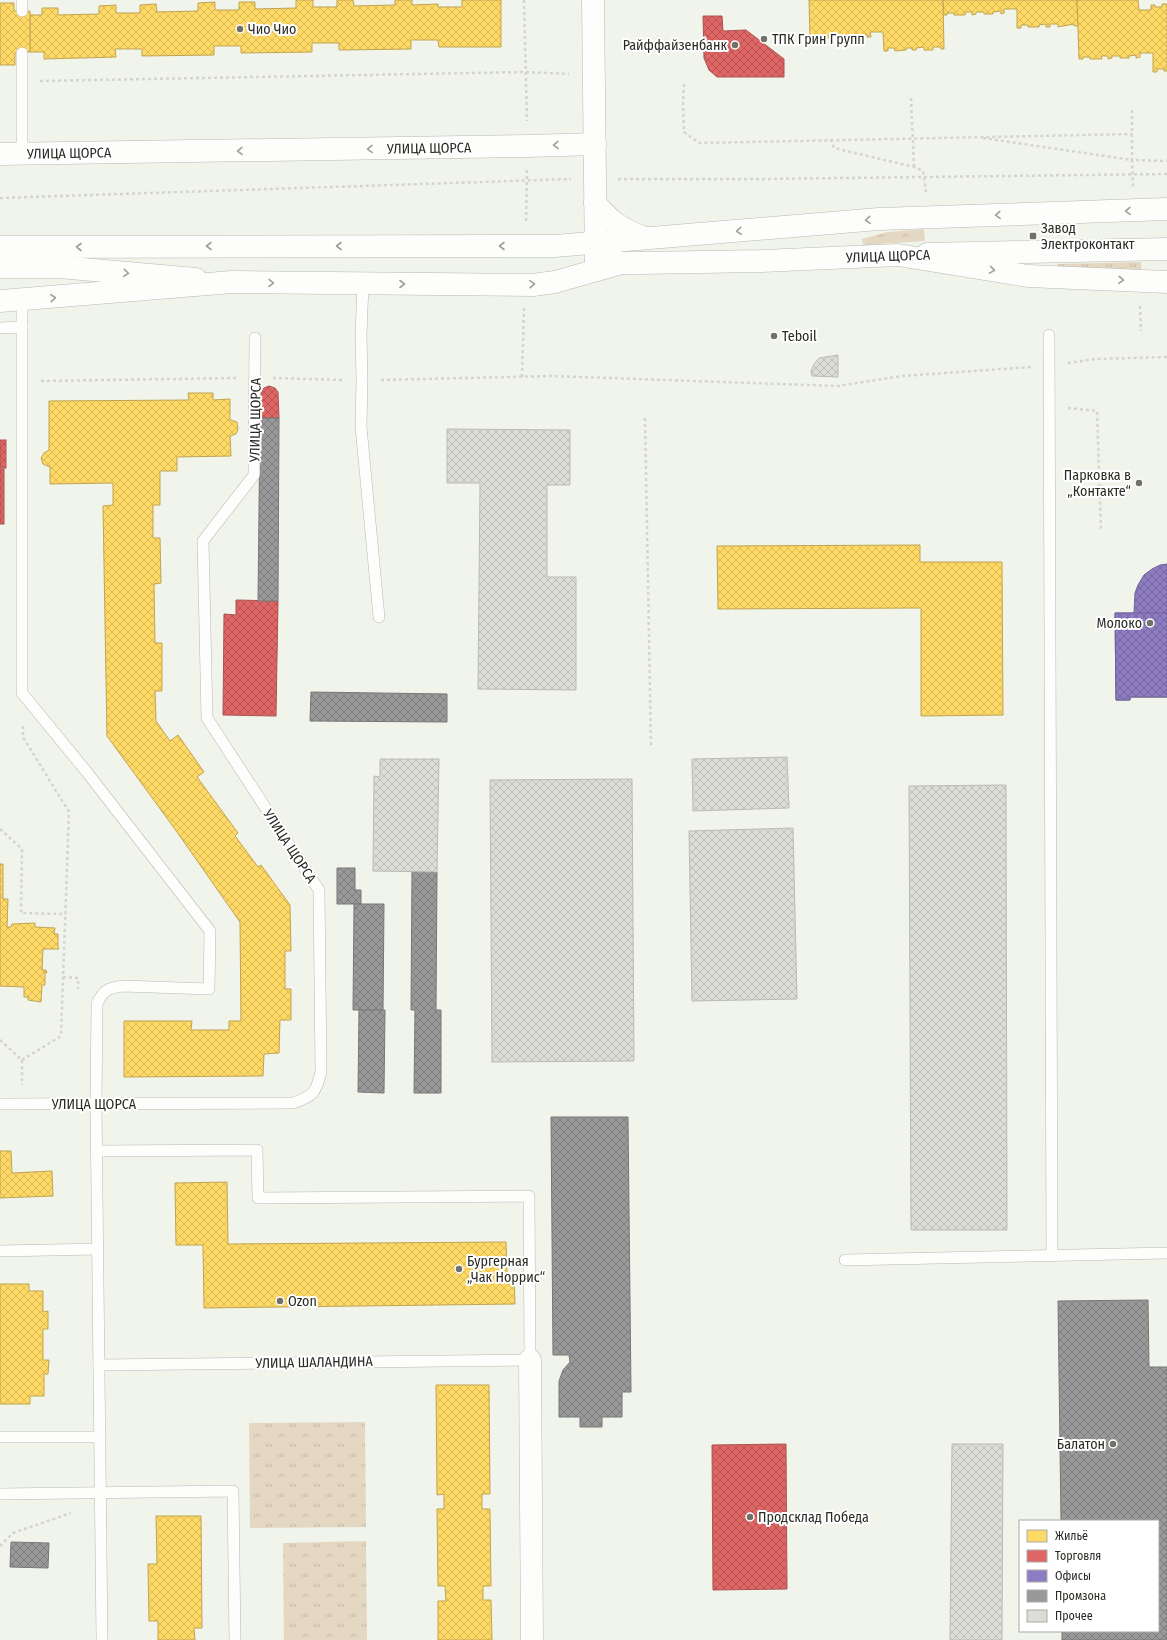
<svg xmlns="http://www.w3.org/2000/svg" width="1167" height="1640" font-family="'Fira Sans Condensed',sans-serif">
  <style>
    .grass { fill: url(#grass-tufts) }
    .homes { fill: url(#homes-cross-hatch); stroke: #bfa552 }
    .shops { fill: url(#shops-cross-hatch); stroke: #a95452 }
    .offices { fill: url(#offices-cross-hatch); stroke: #706494 }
    .industry { fill: url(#industry-cross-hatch); stroke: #777876 }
    .building { fill: url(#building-cross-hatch); stroke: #babbb4 }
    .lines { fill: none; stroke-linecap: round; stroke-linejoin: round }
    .service-casing { stroke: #b7b9b2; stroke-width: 12 }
    .minor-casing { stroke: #b7b9b2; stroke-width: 23 }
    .secondary-casing { stroke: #b7b9b2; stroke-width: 23 }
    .path { stroke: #d4d4d2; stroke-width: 2.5; stroke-dasharray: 3 3; stroke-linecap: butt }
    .service { stroke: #fdfdfc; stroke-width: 11 }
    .minor { stroke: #fdfdfc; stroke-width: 22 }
    .secondary { stroke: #fdfdfc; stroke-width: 22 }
    .oneway { stroke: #9e9e9b }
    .poi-dot { fill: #6f716a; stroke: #fff; stroke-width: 1.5 }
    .labels { text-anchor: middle; stroke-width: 4; stroke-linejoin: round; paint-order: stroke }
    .poi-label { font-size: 14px; fill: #292b25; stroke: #fff; text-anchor: start }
    .street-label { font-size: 14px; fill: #292b25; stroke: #fff }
  </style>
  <defs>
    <pattern id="grass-tufts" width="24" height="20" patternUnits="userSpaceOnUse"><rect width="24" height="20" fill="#e5d8c3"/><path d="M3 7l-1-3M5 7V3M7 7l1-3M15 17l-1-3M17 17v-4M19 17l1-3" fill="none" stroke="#c4baa7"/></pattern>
    <pattern id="homes-cross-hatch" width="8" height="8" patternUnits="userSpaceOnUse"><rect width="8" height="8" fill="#ffd966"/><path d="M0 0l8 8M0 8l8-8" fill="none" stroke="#dbba58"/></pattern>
    <pattern id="shops-cross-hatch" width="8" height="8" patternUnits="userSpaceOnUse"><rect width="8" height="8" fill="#e06666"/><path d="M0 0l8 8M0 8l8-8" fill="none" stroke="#b65454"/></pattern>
    <pattern id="offices-cross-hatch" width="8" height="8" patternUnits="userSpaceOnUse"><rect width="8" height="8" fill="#8e7cc3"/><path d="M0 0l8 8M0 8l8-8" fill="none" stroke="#74669e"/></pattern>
    <pattern id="industry-cross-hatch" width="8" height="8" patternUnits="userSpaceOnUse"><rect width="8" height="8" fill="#999"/><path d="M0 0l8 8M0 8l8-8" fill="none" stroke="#7d7d7d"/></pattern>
    <pattern id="building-cross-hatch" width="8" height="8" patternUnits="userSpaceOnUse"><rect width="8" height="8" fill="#dcddd6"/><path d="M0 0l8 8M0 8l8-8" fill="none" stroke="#bdbeb8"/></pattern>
  </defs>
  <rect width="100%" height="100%" fill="#f1f4ea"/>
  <g class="grass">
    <polygon points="924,229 925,241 863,245 862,239 888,232"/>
    <polygon points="1141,262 1142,274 1058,270 1058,264"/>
    <polygon points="365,1422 366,1527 250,1528 249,1423"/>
    <polygon points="366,1541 367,1640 284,1640 283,1543"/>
  </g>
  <g class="homes">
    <polygon points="296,0 313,0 313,7 337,7 337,0 353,0 354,6 395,5 395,0 412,0 412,5 438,4 438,7 462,7 462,0 501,0 501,47 439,47 438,40 411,40 411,49 339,50 339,43 312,43 312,52 241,53 241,46 214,46 214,55 142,56 142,49 115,49 116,57 44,59 44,52 30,52 30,15 42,15 42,8 58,8 58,15 99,14 99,6 116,5 116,13 140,13 140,5 156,4 157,12 198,11 198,3 215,2 215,10 239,10 239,2 255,2 255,9 296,8"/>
    <polygon points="809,0 943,0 944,49 941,49 941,47 933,47 933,50 924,50 924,47 916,48 916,50 912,50 912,48 906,48 906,50 895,51 894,48 888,48 888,51 884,51 883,32 870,32 871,37 867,37 867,34 860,35 860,37 851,37 851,35 842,35 842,38 838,38 839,35 832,35 832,38 821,38 820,36 814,36 814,38 810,39"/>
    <polygon points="943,0 1077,0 1078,26 1074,26 1074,24 1058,27 1058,24 1050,24 1050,27 1046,27 1046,24 1039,25 1039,27 1028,27 1028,25 1021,25 1021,28 1017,28 1017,9 1004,9 1004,13 1001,14 1001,11 993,12 993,14 984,14 984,12 976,12 976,14 972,15 972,12 966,12 965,15 954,15 954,13 947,13 947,15 944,15"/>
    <polygon points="1077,0 1138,0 1139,10 1151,10 1151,5 1155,5 1155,7 1162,7 1162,4 1167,4 1167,71 1164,71 1164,69 1157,69 1157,72 1153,72 1153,53 1140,53 1140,57 1136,58 1136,55 1129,56 1129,58 1120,58 1120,56 1112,56 1112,58 1108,59 1108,56 1101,56 1102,59 1090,59 1090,57 1083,57 1083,59 1079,59"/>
    <polygon points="0,3 14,3 14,11 30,11 30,52 15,53 15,65 0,65"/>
    <polygon points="188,393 213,393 213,400 230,399 230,420 237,422 238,429 236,434 230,436 231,456 177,457 177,471 160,471 160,505 153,505 153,538 160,538 161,583 154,584 155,643 162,643 162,691 155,691 156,721 170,741 178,735 204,772 197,777 238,833 235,836 258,867 261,865 290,905 291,951 285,951 285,989 291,989 291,1020 280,1020 279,1053 264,1054 263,1076 124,1077 124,1021 192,1021 191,1030 229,1030 229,1021 241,1021 240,922 177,832 107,736 103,506 113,505 113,483 50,484 50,467 43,464 41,458 44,453 49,450 49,401 189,400"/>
    <polygon points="920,545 920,562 1002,562 1003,715 921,716 921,608 718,609 717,546"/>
    <polygon points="0,864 3,864 3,899 8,899 7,927 11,927 12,924 35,923 35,927 55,928 54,934 58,934 58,947 59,949 43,949 42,970 46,970 47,973 45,972 45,985 42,985 41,1002 28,1000 28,997 24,997 24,987 0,986"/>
    <polygon points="0,1151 11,1151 12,1173 52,1171 53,1196 0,1198"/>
    <polygon points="227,1182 228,1244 506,1242 507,1274 514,1274 515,1304 204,1308 203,1245 176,1245 175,1183"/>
    <polygon points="0,1284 29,1284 29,1291 43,1291 43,1312 48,1311 48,1329 43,1329 43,1360 49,1360 48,1374 44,1374 44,1396 30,1396 30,1404 0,1404"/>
    <polygon points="436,1385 489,1385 490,1494 482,1494 482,1509 490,1509 491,1586 483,1586 483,1600 491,1600 492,1640 438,1640 438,1601 446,1601 445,1586 438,1586 437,1509 444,1509 444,1494 437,1495"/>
    <polygon points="156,1516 201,1516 202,1628 194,1628 195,1640 158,1640 158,1621 149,1621 148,1564 157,1564"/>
  </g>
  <g class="shops">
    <polygon points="703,16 722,16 723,31 746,30 784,59 784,77 717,77 709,70 704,58"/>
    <polygon points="269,386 275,388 278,392 279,418 260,418 261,392 264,388"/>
    <rect x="0" y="440" width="6" height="28"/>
    <rect x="0" y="469" width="4" height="55"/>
    <polygon points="236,600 278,601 276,716 223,715 224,614 236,615"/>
    <polygon points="786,1444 787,1589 713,1590 712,1445"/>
  </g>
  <g class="offices">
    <polygon points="1167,564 1167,697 1130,697 1130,700 1116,700 1115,613 1134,613 1135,593 1138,585 1144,575 1152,569 1160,565"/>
    <polygon points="1115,613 1167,613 1167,697 1130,697 1130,700 1116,700"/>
  </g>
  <g class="industry">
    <polygon points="260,418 279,418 278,601 258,601"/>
    <polygon points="311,692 447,694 447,722 310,721"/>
    <polygon points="337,868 355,868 355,890 361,890 361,904 337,904"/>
    <polygon points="412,871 437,872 436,1010 441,1010 441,1093 414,1093 415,1010 411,1010"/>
    <polygon points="354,904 384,904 383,1010 353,1010"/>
    <polygon points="359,1010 385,1010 384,1093 358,1092"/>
    <polygon points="551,1117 628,1117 631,1392 622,1392 622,1417 602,1417 602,1427 580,1427 580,1417 559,1417 559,1381 563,1370 570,1362 569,1355 553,1355"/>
    <polygon points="1148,1300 1149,1367 1167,1367 1167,1640 1062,1640 1062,1631 1158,1631 1158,1521 1061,1521 1058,1301"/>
    <polygon points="11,1542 49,1543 48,1568 10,1567"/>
  </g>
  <g class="building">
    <polygon points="838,355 838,377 812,376 811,371 814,364 819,358"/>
    <polygon points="447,429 570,430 570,485 547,485 547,577 576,577 576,690 478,689 480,483 447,483"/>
    <polygon points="787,757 789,808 693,811 692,759"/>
    <polygon points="380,759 439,759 437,872 373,871 374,776 380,777"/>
    <polygon points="632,779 634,1061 492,1062 490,780"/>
    <polygon points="1006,785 1007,1230 911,1230 909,786"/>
    <polygon points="793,828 797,999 692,1001 689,831"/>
    <polygon points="952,1444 1003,1444 1002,1640 950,1640"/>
  </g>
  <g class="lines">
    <defs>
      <g id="service">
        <polyline points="22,11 22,0"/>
        <polyline points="22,53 22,154"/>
        <polyline points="363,284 361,335 362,380 361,427 379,617"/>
        <path d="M22,300V693L86,771L210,931L209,989L123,986C108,988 103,990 97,1004L96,1104L102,1640"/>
        <polyline points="0,328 22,327"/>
        <polyline points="1049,335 1052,1256"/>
        <path d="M0,1104L293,1103C314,1096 316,1092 321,1072L319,890L207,718L203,541L254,475L255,338"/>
        <polyline points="97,1151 257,1150 258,1198 529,1196 530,1360 99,1365"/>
        <polyline points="0,1251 98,1249"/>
        <polyline points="845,1260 1167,1253"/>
        <polyline points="0,1437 100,1437"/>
        <polyline points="0,1494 233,1491 235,1640"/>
      </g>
      <g id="minor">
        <polyline points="593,0 596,270"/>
        <polyline points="0,154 528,146 595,144"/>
        <polyline points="927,254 1167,249"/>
        <polyline points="0,267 59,267 196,279"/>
        <polyline points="530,1360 532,1640"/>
      </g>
      <g id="secondary">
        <path d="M595,203C612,223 621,229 645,238"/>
        <polyline points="0,247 555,246 879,219 1167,209"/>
        <polyline points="608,259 622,263 640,263 761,261 898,255 1028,276 1167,282"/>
        <polyline points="0,301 232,282 533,285 555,282 622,263"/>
      </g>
    </defs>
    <use href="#service" class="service-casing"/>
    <use href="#minor" class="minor-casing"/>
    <use href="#secondary" class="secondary-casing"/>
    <g class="path">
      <polyline points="524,0 527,121"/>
      <polyline points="40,81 525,72 569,74"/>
      <polyline points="684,84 683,104 684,132 699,143 1132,134"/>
      <polyline points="911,98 914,167"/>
      <polyline points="1132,110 1132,160 1167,161"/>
      <polyline points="983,138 1132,160 1133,187"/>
      <polyline points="831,139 834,148 914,167 923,171 926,193"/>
      <polyline points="618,179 762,179 1167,174"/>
      <polyline points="0,198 571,179"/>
      <polyline points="526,221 527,170"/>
      <polyline points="1140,306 1141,331"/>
      <polyline points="1068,363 1095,359 1167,357"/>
      <polyline points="522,377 524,308"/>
      <polyline points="273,378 344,380"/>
      <polyline points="381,380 551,376 838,386 902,376 1031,367"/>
      <polyline points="41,381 236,378"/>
      <polyline points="1068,408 1097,411 1101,531"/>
      <polyline points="645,418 651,745"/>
      <polyline points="0,829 22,849 21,913 66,914"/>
      <polyline points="63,977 78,978 78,989"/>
      <polyline points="0,1040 22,1060 22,1085"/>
      <polyline points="22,1060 61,1036 69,812 23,737 23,724"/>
      <polyline points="0,1546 13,1533 71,1513"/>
    </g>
    <use href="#service" class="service"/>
    <use href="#minor" class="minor"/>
    <use href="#secondary" class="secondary"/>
  </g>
  <defs><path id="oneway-chevron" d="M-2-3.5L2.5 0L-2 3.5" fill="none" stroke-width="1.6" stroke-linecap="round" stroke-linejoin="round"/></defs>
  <g class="oneway">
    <use href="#oneway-chevron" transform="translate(556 145) rotate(178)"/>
    <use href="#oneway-chevron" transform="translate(370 149) rotate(179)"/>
    <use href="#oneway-chevron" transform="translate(240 151) rotate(179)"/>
    <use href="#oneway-chevron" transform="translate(1128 211) rotate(178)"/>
    <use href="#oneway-chevron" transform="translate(998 215) rotate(178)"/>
    <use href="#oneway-chevron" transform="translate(868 220) rotate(175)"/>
    <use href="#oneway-chevron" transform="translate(739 231) rotate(175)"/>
    <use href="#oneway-chevron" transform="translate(209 246) rotate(180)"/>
    <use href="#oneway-chevron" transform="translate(339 246) rotate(180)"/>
    <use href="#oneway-chevron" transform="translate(502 246) rotate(-180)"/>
    <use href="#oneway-chevron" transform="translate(79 247) rotate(180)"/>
    <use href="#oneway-chevron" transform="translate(992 270) rotate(9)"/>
    <use href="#oneway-chevron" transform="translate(126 273) rotate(5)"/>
    <use href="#oneway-chevron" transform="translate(1121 280) rotate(3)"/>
    <use href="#oneway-chevron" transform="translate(271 283) rotate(1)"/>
    <use href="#oneway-chevron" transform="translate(402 284)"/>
    <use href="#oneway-chevron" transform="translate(532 284) rotate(-4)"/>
    <use href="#oneway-chevron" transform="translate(53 298) rotate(-5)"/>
  </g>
  <g class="poi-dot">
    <circle cx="240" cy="29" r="4"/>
    <circle cx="764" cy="39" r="4"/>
    <circle cx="735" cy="45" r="4"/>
    <rect x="1029" y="232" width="8" height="8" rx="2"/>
    <circle cx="774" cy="336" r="4"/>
    <circle cx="1139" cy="483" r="4"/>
    <circle cx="1150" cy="623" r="4"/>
    <circle cx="459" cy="1269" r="4"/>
    <circle cx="280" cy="1301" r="4"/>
    <circle cx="1113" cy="1444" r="4"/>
    <circle cx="750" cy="1517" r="4"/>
  </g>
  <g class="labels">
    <g class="poi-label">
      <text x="248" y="34">Чио Чио</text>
      <text x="772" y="44">ТПК Грин Групп</text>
      <text x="727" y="50" text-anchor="end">Райффайзенбанк</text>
      <text x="1041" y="233">Завод<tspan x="1041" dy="16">Электроконтакт</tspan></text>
      <text x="782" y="341">Teboil</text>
      <text x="1131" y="480" text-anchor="end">Парковка в<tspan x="1131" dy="16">„Контакте“</tspan></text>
      <text x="1142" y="628" text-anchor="end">Молоко</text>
      <text x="467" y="1266">Бургерная<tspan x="467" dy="16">„Чак Норрис“</tspan></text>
      <text x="288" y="1306">Ozon</text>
      <text x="1105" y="1449" text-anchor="end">Балатон</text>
      <text x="758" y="1522">Продсклад Победа</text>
    </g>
    <g class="street-label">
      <text transform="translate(429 148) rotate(-1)" y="5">УЛИЦА ЩОРСА</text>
      <text transform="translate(69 153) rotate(-1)" y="5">УЛИЦА ЩОРСА</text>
      <text transform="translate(888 256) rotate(-2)" y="5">УЛИЦА ЩОРСА</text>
      <text transform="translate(255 420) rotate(-89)" y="5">УЛИЦА ЩОРСА</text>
      <text transform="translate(290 846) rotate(57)" y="5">УЛИЦА ЩОРСА</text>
      <text x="94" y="1109">УЛИЦА ЩОРСА</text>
      <text transform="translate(314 1362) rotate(-1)" y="5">УЛИЦА ШАЛАНДИНА</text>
    </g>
  </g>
  <rect x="1019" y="1520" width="140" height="112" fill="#ffffff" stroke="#a9aaa8"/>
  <rect x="1027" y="1530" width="20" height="12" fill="#ffd966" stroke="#a9aaa8"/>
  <text x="1055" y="1540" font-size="12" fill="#292b25">Жильё</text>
  <rect x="1027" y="1550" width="20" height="12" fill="#e06666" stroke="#a9aaa8"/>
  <text x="1055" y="1560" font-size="12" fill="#292b25">Торговля</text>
  <rect x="1027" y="1570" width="20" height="12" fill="#8e7cc3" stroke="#a9aaa8"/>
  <text x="1055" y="1580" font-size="12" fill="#292b25">Офисы</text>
  <rect x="1027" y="1590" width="20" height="12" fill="#999999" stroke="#a9aaa8"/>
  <text x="1055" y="1600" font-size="12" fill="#292b25">Промзона</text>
  <rect x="1027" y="1610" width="20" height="12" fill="#dcddd6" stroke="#a9aaa8"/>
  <text x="1055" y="1620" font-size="12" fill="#292b25">Прочее</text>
</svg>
